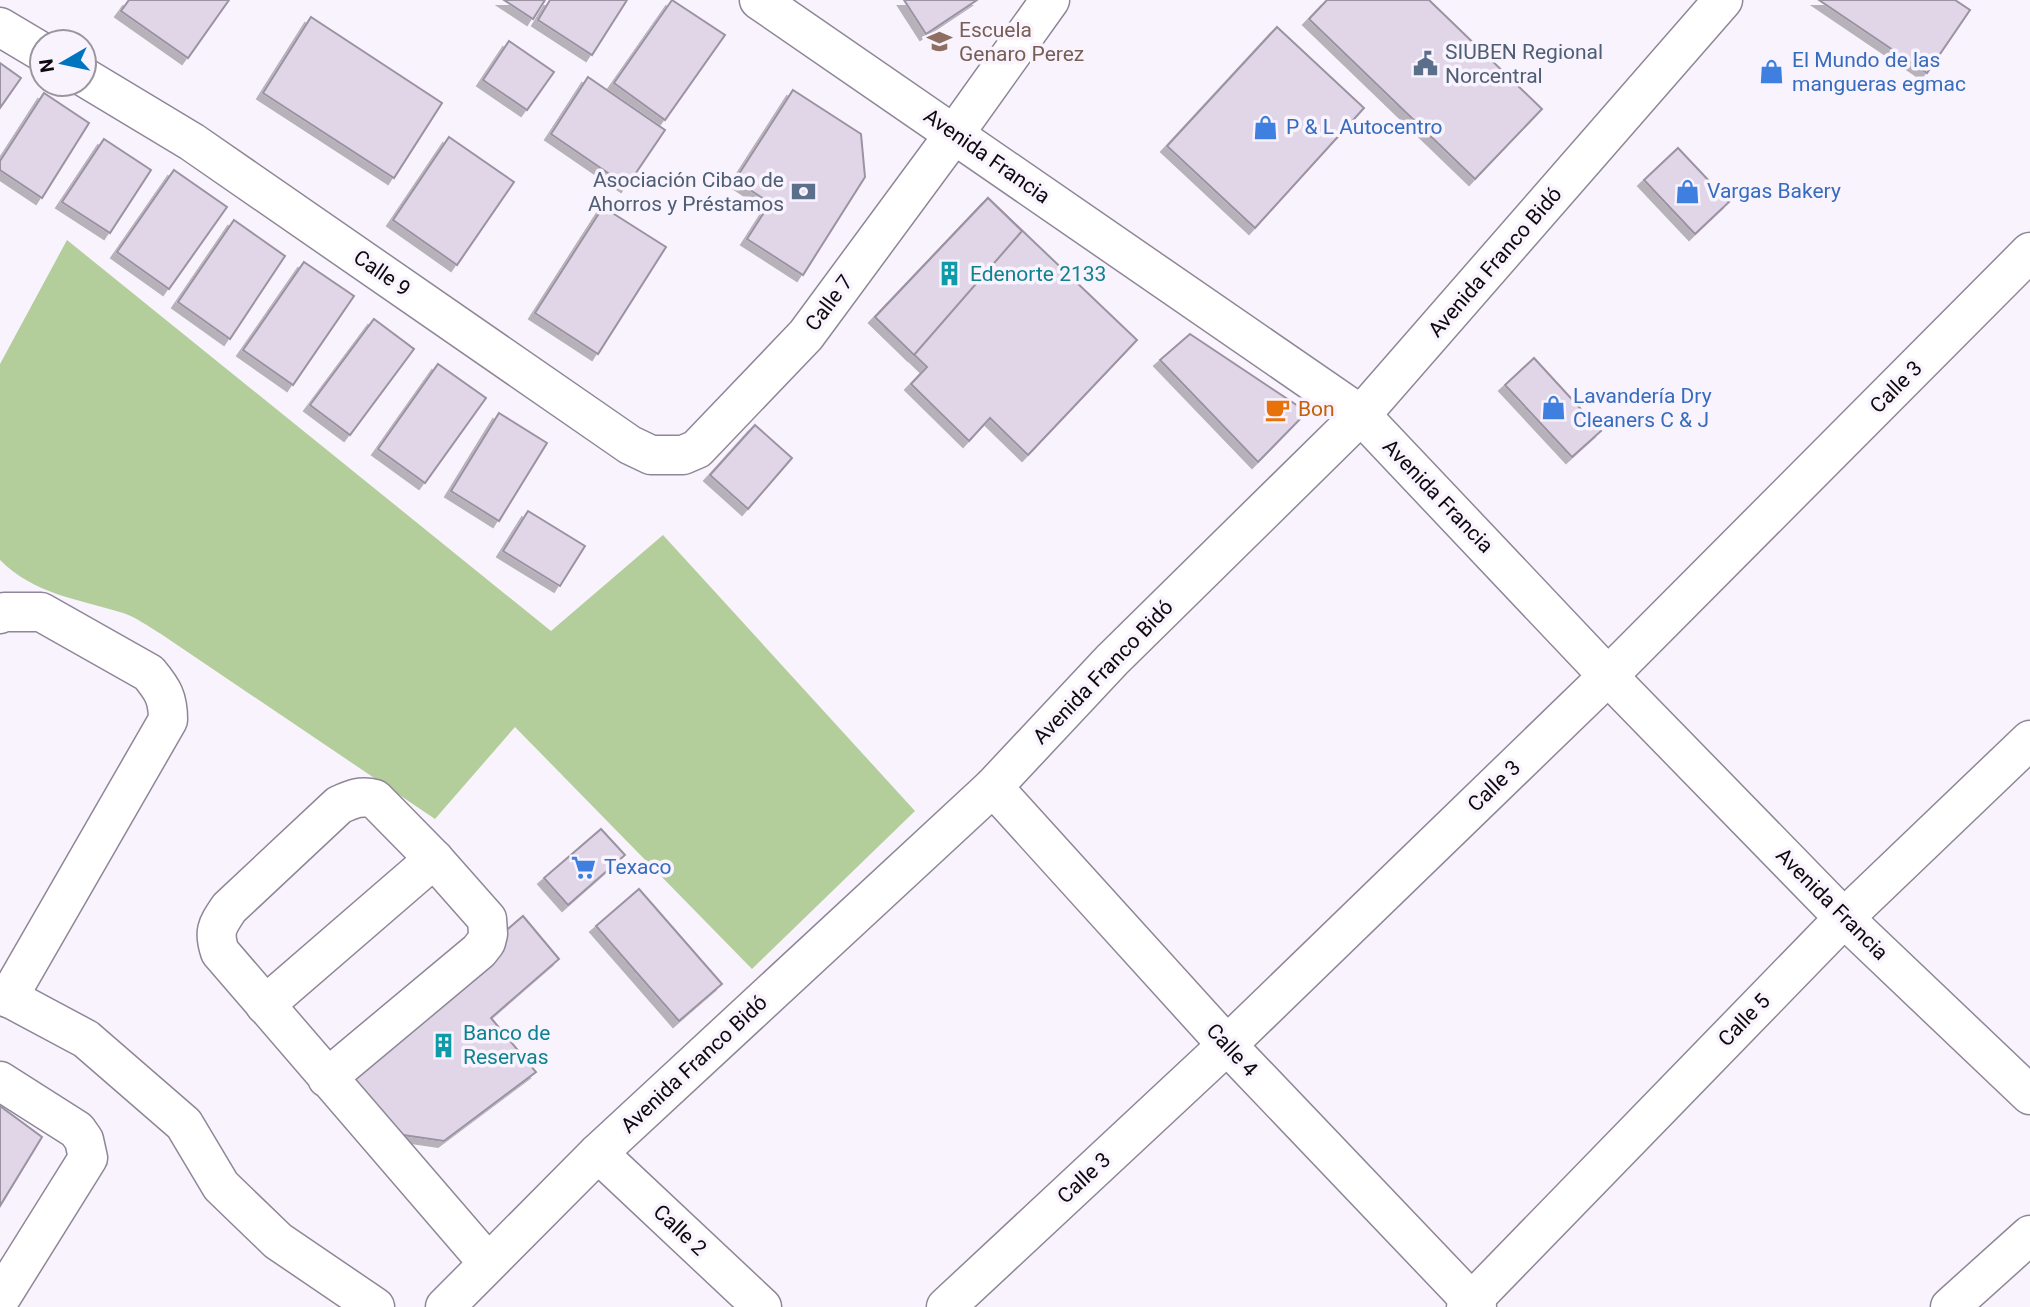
<svg xmlns="http://www.w3.org/2000/svg" width="2030" height="1307" font-family="Roboto,sans-serif">
  <style>
    .green { fill: #b3ce9a }
    .building { fill: #e0d6e8; stroke: #9b92a2; stroke-width: 2; filter: url(#shadow) }
    .lines { fill: none; stroke-linecap: round; stroke-linejoin: round }
    .minor-casing { stroke: #8f8697; stroke-width: 41 }
    .major-casing { stroke: #8f8697; stroke-width: 41 }
    .minor { stroke: #fff; stroke-width: 38 }
    .major { stroke: #fff; stroke-width: 38 }
    .labels { text-anchor: middle; stroke-width: 7; stroke-linejoin: round; paint-order: stroke }
    .education-label { font-size: 21px; fill: #785e54; stroke: #f9f3fe; text-anchor: start }
    .service-label { font-size: 21px; fill: #4e5e75; stroke: #f9f3fe; text-anchor: start }
    .shop-label { font-size: 21px; fill: #366cbe; stroke: #f9f3fe; text-anchor: start }
    .street-label { font-size: 21px; fill: #0d0a0f; stroke: #f9f3fe }
    .culture-label { font-size: 21px; fill: #0d838f; stroke: #f9f3fe; text-anchor: start }
    .food-label { font-size: 21px; fill: #c56008; stroke: #f9f3fe; text-anchor: start }
  </style>
  <defs>
    <filter id="shadow"><feDropShadow dx="-6" dy="6" stdDeviation="0" flood-color="#0004"/></filter>
  </defs>
  <rect width="100%" height="100%" fill="#f9f3fe"/>
  <path class="green" d="M67,240L551,631L663,535L915,811L752,969L515,727L435,819L161,634C149,627 136,617 123,613C79,599 35,595 0,560V364Z"/>
  <g class="building">
    <polygon points="129,0 229,0 188,58 121,11"/>
    <polygon points="504,0 545,0 533,19"/>
    <polygon points="550,0 627,0 592,55 538,20"/>
    <polygon points="672,0 725,35 665,120 614,83"/>
    <polygon points="904,0 977,0 926,34"/>
    <polygon points="1327,0 1429,0 1542,109 1475,179 1309,19"/>
    <polygon points="1819,0 1955,0 1970,10 1927,73"/>
    <polygon points="311,17 442,103 394,178 263,93"/>
    <polygon points="1277,27 1364,108 1255,228 1167,146"/>
    <polygon points="509,41 554,72 527,110 483,80"/>
    <polygon points="0,63 21,78 0,108"/>
    <polygon points="588,77 665,130 627,186 551,134"/>
    <polygon points="793,90 861,134 865,177 803,275 747,239 770,203 735,180"/>
    <polygon points="44,93 89,123 42,198 0,170 0,161"/>
    <polygon points="449,137 514,182 457,265 393,220"/>
    <polygon points="104,139 151,170 110,233 62,202"/>
    <polygon points="1678,148 1729,202 1695,234 1644,180"/>
    <polygon points="174,170 227,207 169,289 117,252"/>
    <polygon points="988,198 1137,340 1028,455 990,418 969,441 911,384 927,367 875,317"/>
    <polygon points="988,198 1022,231 914,355 875,317"/>
    <polygon points="603,207 666,247 598,354 535,313"/>
    <polygon points="234,220 285,256 230,339 178,302"/>
    <polygon points="304,262 354,296 293,385 243,350"/>
    <polygon points="374,319 414,349 350,435 310,405"/>
    <polygon points="1190,334 1307,412 1258,462 1160,360"/>
    <polygon points="1534,358 1601,431 1572,457 1505,385"/>
    <polygon points="438,364 486,398 425,483 378,449"/>
    <polygon points="499,413 547,443 499,521 451,491"/>
    <polygon points="755,425 792,458 748,509 710,475"/>
    <polygon points="528,511 585,546 560,586 503,551"/>
    <polygon points="601,829 625,855 568,905 544,878"/>
    <polygon points="639,889 722,984 679,1021 596,926"/>
    <polygon points="523,916 559,959 491,1018 536,1072 444,1141 383,1132 338,1074"/>
    <polygon points="0,1106 42,1137 0,1206"/>
  </g>
  <g class="lines">
    <defs>
      <g id="minor">
        <polyline points="0,27 42,52"/>
        <polyline points="84,77 192,142 630,445 651,455 683,455 697,449 806,335 955,133 1050,0"/>
        <path d="M0,614L4,612H41L149,673C163,690 168,698 168,720L8,998"/>
        <polyline points="993,787 1227,1045 1477,1307"/>
        <polyline points="0,993 86,1039 184,1124 221,1186 278,1241 375,1307"/>
        <polyline points="265,1005 434,859"/>
        <path d="M327,1078L479,951L486,942L488,934L487,919L434,859L375,799C361,795 352,799 339,805L229,908C217,926 213,931 220,952L488,1263"/>
        <polyline points="0,1081 77,1130 84,1140 88,1158 0,1299"/>
        <polyline points="598,1153 762,1307"/>
        <polyline points="445,1307 598,1153 993,787 1112,660 1361,415 1723,0"/>
        <polyline points="946,1307 1227,1045 1608,676 2030,252"/>
        <polyline points="1466,1307 1844,918 2030,740"/>
        <polyline points="1950,1307 2030,1235"/>
      </g>
      <polyline id="major" points="759,0 1361,415 1608,676 1844,918 2030,1095"/>
    </defs>
    <use href="#minor" class="minor-casing"/>
    <use href="#major" class="major-casing"/>
    <use href="#minor" class="minor"/>
    <use href="#major" class="major"/>
  </g>
  <defs>
    <symbol id="school-bare" viewBox="-9 -9 18 18"><path d="M0-5L7-2L0 1L-7-2ZM-4 1L0 2.5L4 1V4Q0 6-4 4Z" fill="#8d6e63" stroke="#f9f3fe" stroke-width="2.5" paint-order="stroke"/></symbol>
    <symbol id="civic-bare" viewBox="-9 -9 18 18"><path d="M-.6-6.5H3V-4.5H.6V-3L4-1V1h2V6H-6V1h2V-1L-.6-3ZM-1.2 2.5V6h2.4V2.5Z" fill="#5c6f8a" stroke="#f9f3fe" stroke-width="2.5" paint-order="stroke"/></symbol>
    <symbol id="shop-bare" viewBox="-9 -9 18 18"><path d="M-5-2.5h2.3a2.7 3.5 0 0 1 5.4 0H5L5.5 6h-11ZM-1.5-2.5h3a1.5 2.3 0 0 0-3 0Z" fill="#3f7fe0" stroke="#f9f3fe" stroke-width="2.5" paint-order="stroke"/></symbol>
    <symbol id="bank-bare" viewBox="-9 -9 18 18"><path d="M-6-4H6V4H-6ZM0-2.3a2.3 2.3 0 1 0 0 4.6a2.3 2.3 0 1 0 0-4.6Z" fill="#5c6f8a" stroke="#f9f3fe" stroke-width="2.5" paint-order="stroke"/></symbol>
    <symbol id="building-bare" viewBox="-9 -9 18 18"><path d="M-4-6H4V6H1V3H-1V6H-4ZM-2.5-4.3h1.7v1.8h-1.7ZM.8-4.3h1.7v1.8H.8ZM-2.5-1h1.7V.8h-1.7ZM.8-1h1.7V.8H.8Z" fill="#0f9aa8" stroke="#f9f3fe" stroke-width="2.5" paint-order="stroke"/></symbol>
    <symbol id="cafe-bare" viewBox="-9 -9 18 18"><path d="M-5.5-4.5H6V0H3Q3 3.5 0 3.5H-2.5Q-5.5 3.5-5.5 0ZM3-3.2v2h1.7v-2ZM-6 4.5H4V6H-6Z" fill="#e8710a" stroke="#f9f3fe" stroke-width="2.5" paint-order="stroke"/></symbol>
    <symbol id="supermarket-bare" viewBox="-9 -9 18 18"><path d="M-6-5.5h2.5l.6 2H6L4.5 2H-2.5L-4.4-4H-6ZM-1.5 3.2a1.3 1.3 0 1 0 .1 0ZM3 3.2a1.3 1.3 0 1 0 .1 0Z" fill="#3f7fe0" stroke="#f9f3fe" stroke-width="2.5" paint-order="stroke"/></symbol>
  </defs>
  <g fill-rule="evenodd">
    <use href="#school-bare" x="922" y="24" width="35" height="35"/>
    <use href="#civic-bare" x="1408" y="46" width="35" height="35"/>
    <use href="#shop-bare" x="1754" y="54" width="35" height="35"/>
    <use href="#shop-bare" x="1248" y="110" width="35" height="35"/>
    <use href="#shop-bare" x="1670" y="174" width="35" height="35"/>
    <use href="#bank-bare" x="786" y="174" width="35" height="35"/>
    <use href="#building-bare" x="932" y="256" width="35" height="35"/>
    <use href="#shop-bare" x="1536" y="390" width="35" height="35"/>
    <use href="#cafe-bare" x="1260" y="392" width="35" height="35"/>
    <use href="#supermarket-bare" x="566" y="850" width="35" height="35"/>
    <use href="#building-bare" x="426" y="1028" width="35" height="35"/>
  </g>
  <g class="labels">
    <g class="education-label">
      <text x="959" y="37">Escuela<tspan x="959" dy="24">Genaro Perez</tspan></text>
    </g>
    <g class="service-label">
      <text x="1445" y="59">SIUBEN Regional<tspan x="1445" dy="24">Norcentral</tspan></text>
      <text x="784" y="187" text-anchor="end">Asociación Cibao de<tspan x="784" dy="24">Ahorros y Préstamos</tspan></text>
    </g>
    <g class="shop-label">
      <text x="1792" y="67">El Mundo de las<tspan x="1792" dy="24">mangueras egmac</tspan></text>
      <text x="1286" y="134">P &amp; L Autocentro</text>
      <text x="1707" y="198">Vargas Bakery</text>
      <text x="1573" y="403">Lavandería Dry<tspan x="1573" dy="24">Cleaners C &amp; J</tspan></text>
      <text x="604" y="874">Texaco</text>
    </g>
    <g class="street-label">
      <text transform="translate(987 156) rotate(35)" y="7">Avenida Francia</text>
      <text transform="translate(1495 262) rotate(-49)" y="7">Avenida Franco Bidó</text>
      <text transform="translate(382 273) rotate(35)" y="7">Calle 9</text>
      <text transform="translate(829 303) rotate(-53)" y="7">Calle 7</text>
      <text transform="translate(1896 387) rotate(-45)" y="7">Calle 3</text>
      <text transform="translate(1438 496) rotate(46)" y="7">Avenida Francia</text>
      <text transform="translate(1103 672) rotate(-46)" y="7">Avenida Franco Bidó</text>
      <text transform="translate(1494 786) rotate(-44)" y="7">Calle 3</text>
      <text transform="translate(1832 904) rotate(45)" y="7">Avenida Francia</text>
      <text transform="translate(1744 1020) rotate(-46)" y="7">Calle 5</text>
      <text transform="translate(1232 1050) rotate(47)" y="7">Calle 4</text>
      <text transform="translate(694 1064) rotate(-43)" y="7">Avenida Franco Bidó</text>
      <text transform="translate(1084 1178) rotate(-43)" y="7">Calle 3</text>
      <text transform="translate(680 1230) rotate(43)" y="7">Calle 2</text>
    </g>
    <g class="culture-label">
      <text x="970" y="281">Edenorte 2133</text>
      <text x="463" y="1040">Banco de<tspan x="463" dy="24">Reservas</tspan></text>
    </g>
    <g class="food-label">
      <text x="1298" y="416">Bon</text>
    </g>
  </g>
  <g transform="translate(63 63) rotate(261)"><circle r="33" fill="#f9f3fe" stroke="#9b969e" stroke-width="2"/>
  <path d="M0-5L12 26L0 18L-12 26Z" fill="#0075bf"/>
  <text y="-10" font-size="19" font-weight="bold" text-anchor="middle" fill="#0d0a0f">N</text>
  </g>
</svg>
